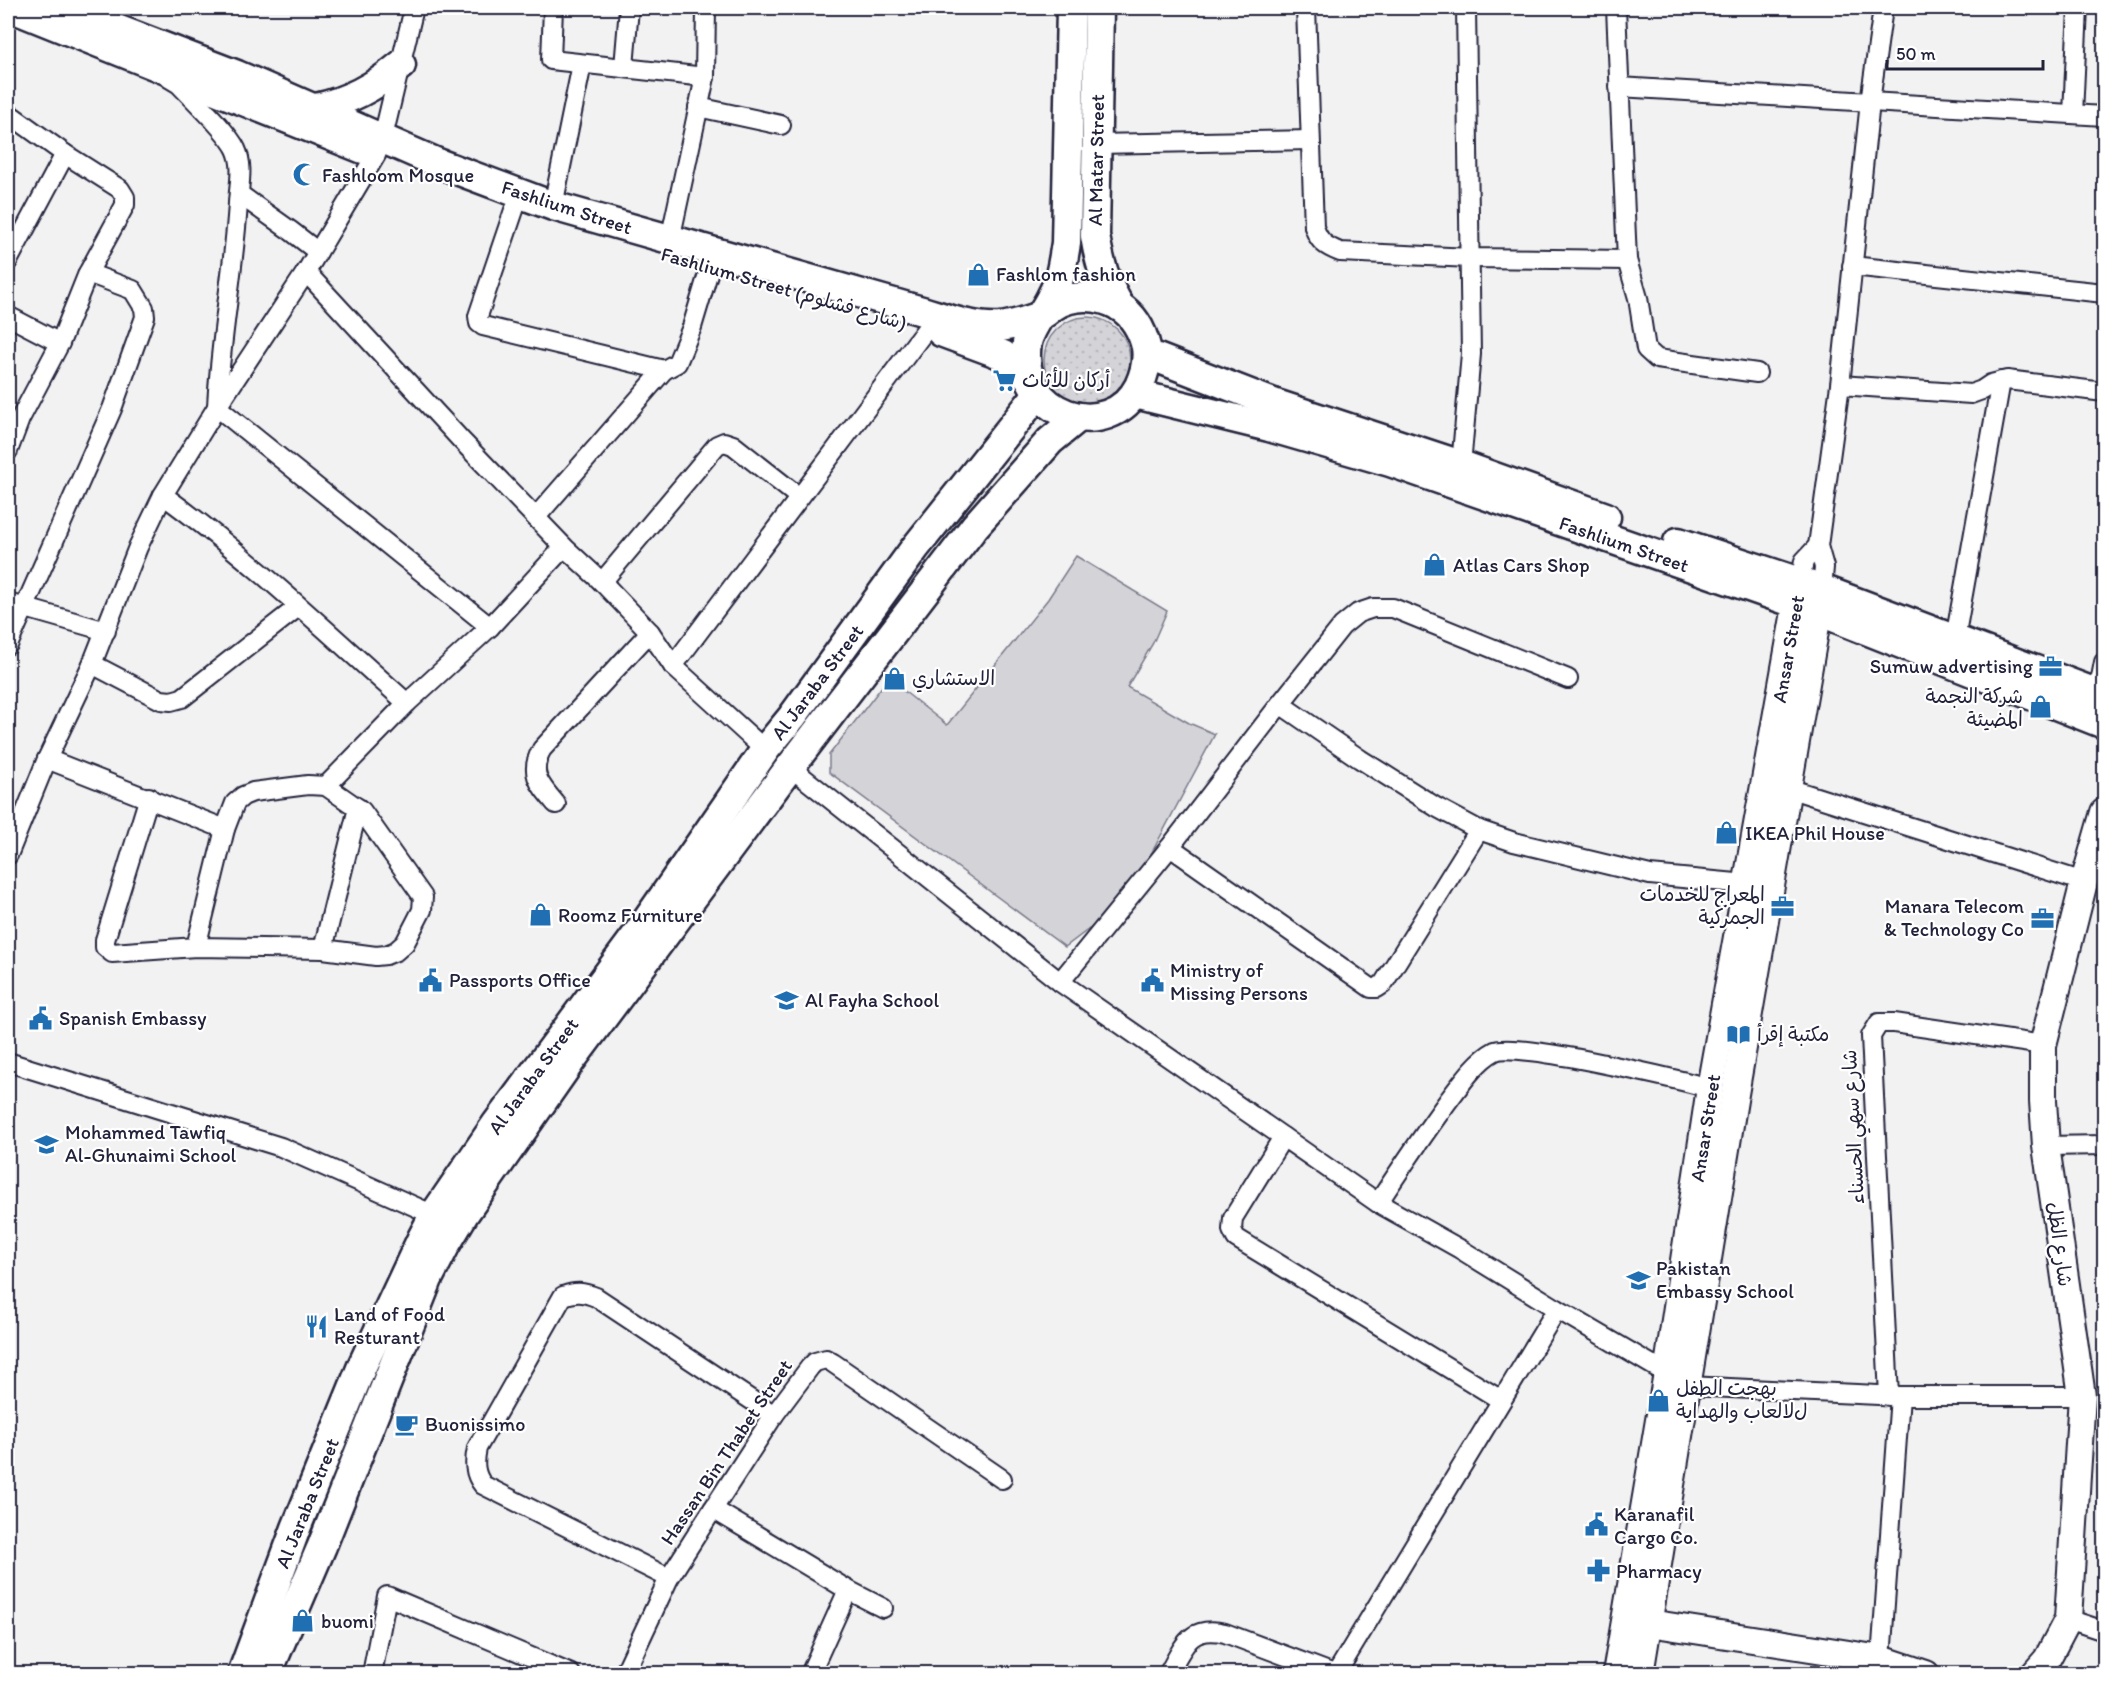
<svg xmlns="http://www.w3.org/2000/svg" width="2112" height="1681" font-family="Itim,'Playpen Sans Arabic',sans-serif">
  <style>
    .grass { fill: url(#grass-dots); stroke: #7a7a8a; stroke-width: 1.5 }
    .garden { fill: #d3d3d8; stroke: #7a7a8a; stroke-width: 1.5 }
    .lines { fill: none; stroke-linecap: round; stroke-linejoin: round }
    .street-casing { stroke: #22223b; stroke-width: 22 }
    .secondary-casing { stroke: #22223b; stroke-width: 30 }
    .primary-casing { stroke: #22223b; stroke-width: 33 }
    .street { stroke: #fff; stroke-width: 18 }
    .secondary { stroke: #fff; stroke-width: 26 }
    .primary { stroke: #fff; stroke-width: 28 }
    .labels { text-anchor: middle; stroke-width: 4.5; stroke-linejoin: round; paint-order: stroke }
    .street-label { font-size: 20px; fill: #22223b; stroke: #fff }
    .poi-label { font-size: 20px; fill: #22223b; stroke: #fff; text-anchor: start }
  </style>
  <defs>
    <pattern id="grass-dots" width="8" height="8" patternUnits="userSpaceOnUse" patternTransform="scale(1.5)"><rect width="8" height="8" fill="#d3d3d8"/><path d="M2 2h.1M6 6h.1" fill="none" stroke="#b5b5ba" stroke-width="1.8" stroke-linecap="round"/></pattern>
  </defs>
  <rect width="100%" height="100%" fill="#f2f2f3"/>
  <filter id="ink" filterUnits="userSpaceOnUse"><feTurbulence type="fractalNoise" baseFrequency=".0167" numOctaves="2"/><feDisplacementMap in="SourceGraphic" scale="12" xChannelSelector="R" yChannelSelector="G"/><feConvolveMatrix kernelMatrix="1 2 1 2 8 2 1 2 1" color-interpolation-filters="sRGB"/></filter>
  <g filter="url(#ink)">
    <circle class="grass" cx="1087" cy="360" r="43"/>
    <polygon class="garden" points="1076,556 1167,611 1153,643 1127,687 1189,723 1215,734 1126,901 1065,947 829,772 829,755 887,680 900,688 947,725 1048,599"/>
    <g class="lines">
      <defs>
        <g id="street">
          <polyline points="553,8 551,60 705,77"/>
          <path d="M1306,8L1314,227C1319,242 1325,246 1340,252L1471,258L1627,260"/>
          <polyline points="1616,8 1627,260 1638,298 1646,349 1657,359 1757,373"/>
          <polyline points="624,67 629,8"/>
          <path d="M169,78L179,84C193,99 228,132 236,149C244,166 239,185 238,203C234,271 220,338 217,407L490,627"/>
          <polyline points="1619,87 2104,116"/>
          <polyline points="698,107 781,125"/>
          <polyline points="8,113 65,154 120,189 125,197 125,205 88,273 60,343 20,419 8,451"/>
          <polyline points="2073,114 2078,8"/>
          <polyline points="1096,144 1310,140"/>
          <polyline points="239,194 291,231 318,252"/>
          <polyline points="553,206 582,64"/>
          <polyline points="514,210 478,316 479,323 483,326 664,370 677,363 692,327 710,267"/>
          <polyline points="670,240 705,77 706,8"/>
          <polyline points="8,261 65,154"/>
          <polyline points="1852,266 2104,293"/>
          <polyline points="306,272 462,441 564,547 602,582 650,632 673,666 765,750"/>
          <polyline points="8,316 60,343"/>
          <polyline points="1840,385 1971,394 1982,390 1991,384 2007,380 2104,392"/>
          <polyline points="1461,465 1471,354 1466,8"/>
          <path d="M163,495C250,558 327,632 407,703"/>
          <polyline points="536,517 664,370"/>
          <polyline points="602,582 717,445 724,442 733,445 799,497"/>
          <polyline points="1800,583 1804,561 1818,546"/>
          <polyline points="1822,590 1824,567 1818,546 1840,385 1870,102 1883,8"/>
          <polyline points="8,603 106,631"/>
          <polyline points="1955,639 2001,381"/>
          <polyline points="8,645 112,409 145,317 144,308 133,290 88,273"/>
          <polyline points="92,664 161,700 171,701 182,698 298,607"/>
          <polyline points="673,666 927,328"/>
          <polyline points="2098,693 2104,662"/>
          <polyline points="1280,704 1360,759 1436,807 1479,830 1514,842 1650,875 1747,884"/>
          <polyline points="47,759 225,829"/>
          <polyline points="790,767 1060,982 1378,1203 1460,1249 1557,1309 1688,1386 1900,1396 2082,1396"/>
          <polyline points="326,786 407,703 490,627 564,547"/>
          <polyline points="1788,788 2084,882"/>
          <polyline points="149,797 105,940 105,947 112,953 196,947 323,949 376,956 386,955 396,951 405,943 422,910 423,897 362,811 326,786 308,785 253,792 243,796 235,803 225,829 196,947"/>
          <path d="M556,804C540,785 528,773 542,749L650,632"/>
          <polyline points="1170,847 1371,988 1377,988 1383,984 1479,830"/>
          <polyline points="8,855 47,759 92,664 138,547 163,495 217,407 306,272 376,155 383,137 414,8"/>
          <polyline points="323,949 358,808"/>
          <polyline points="1060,982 1170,847 1280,704 1342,626 1358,613 1373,608 1393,608 1568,679"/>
          <polyline points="8,1062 281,1147 434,1215"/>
          <polyline points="1283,1137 1233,1218 1232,1230 1236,1238 1501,1400"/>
          <polyline points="2046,1146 2104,1145"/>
          <path d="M1378,1203C1401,1168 1424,1134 1448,1101C1461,1084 1476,1061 1495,1051C1516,1041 1679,1080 1710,1088"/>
          <polyline points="1889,1396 1871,1036 1879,1023 1894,1023 2043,1045"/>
          <polyline points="713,1509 848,1590 883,1608"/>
          <path d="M669,1578L483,1485C474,1474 474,1462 477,1448L563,1296C576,1291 583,1292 596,1297L774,1415"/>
          <polyline points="2068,1619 2104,1631"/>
          <polyline points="1881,1659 1900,1396"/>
          <polyline points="372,1674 387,1596 571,1674"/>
          <polyline points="624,1674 669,1578 713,1509 774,1415 810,1367 815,1362 826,1359 833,1363 1002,1479"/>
          <polyline points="810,1674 848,1590"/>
          <path d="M1168,1674C1184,1646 1189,1625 1225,1633L1334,1674"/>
          <polyline points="1336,1674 1557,1309"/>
        </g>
        <g id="secondary">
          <polyline points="1649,1623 1881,1659 1926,1674"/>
          <polyline points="1616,1674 1667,1373 1710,1088 1800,584"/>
          <polyline points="1640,1674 1735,1094 1822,591"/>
          <polyline points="2034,1674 2047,1659 2068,1619 2082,1396 2046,1146 2043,1101 2043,1045 2084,882 2104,812"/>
        </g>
        <g id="primary">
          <polyline points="12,8 363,149"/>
          <path d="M62,8L237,75L438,163L553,206L915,309C941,316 972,329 1000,327C1009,326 1036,319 1043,314C1047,312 1050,308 1054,306C1073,293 1100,295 1119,306C1133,315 1142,330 1146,347C1148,360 1145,373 1139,386C1109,445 1015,416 1027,343C1030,327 1045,311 1052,295C1061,279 1063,261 1066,243L1071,8"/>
          <path d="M1099,8L1095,236C1100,265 1105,281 1120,307"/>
          <path d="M316,108C349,101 375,87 401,65"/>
          <polyline points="941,332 1003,355 1029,377"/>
          <polyline points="1147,354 1276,404 1461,465 1606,517"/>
          <polyline points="1135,394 1269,427 1390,462 1818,611 2104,724"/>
          <polyline points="1678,542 1827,591 2104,696"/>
          <polyline points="242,1674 296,1528 362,1366 422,1238 434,1215 497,1123 641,929 765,750 792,717 915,548 1037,395"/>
          <polyline points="267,1674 322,1546 428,1279 446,1244 464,1214 570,1062 790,767 975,526 1050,441 1079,417"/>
        </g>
      </defs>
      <use href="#street" class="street-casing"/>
      <use href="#secondary" class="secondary-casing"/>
      <use href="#primary" class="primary-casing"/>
      <use href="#street" class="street"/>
      <use href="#secondary" class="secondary"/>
      <use href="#primary" class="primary"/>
    </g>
  </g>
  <defs>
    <symbol id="mosque-bare" viewBox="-9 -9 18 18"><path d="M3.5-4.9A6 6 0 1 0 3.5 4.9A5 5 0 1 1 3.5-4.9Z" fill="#1f6fb2" stroke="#fff" stroke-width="2.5" paint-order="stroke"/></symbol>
    <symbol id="shop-bare" viewBox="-9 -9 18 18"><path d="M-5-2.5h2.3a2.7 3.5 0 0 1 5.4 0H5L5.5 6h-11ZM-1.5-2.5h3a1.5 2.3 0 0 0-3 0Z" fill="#1f6fb2" stroke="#fff" stroke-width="2.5" paint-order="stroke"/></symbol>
    <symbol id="supermarket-bare" viewBox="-9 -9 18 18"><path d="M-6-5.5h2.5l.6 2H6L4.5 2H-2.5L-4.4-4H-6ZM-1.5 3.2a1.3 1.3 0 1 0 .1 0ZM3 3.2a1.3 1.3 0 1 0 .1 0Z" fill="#1f6fb2" stroke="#fff" stroke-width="2.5" paint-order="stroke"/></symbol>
    <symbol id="office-bare" viewBox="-9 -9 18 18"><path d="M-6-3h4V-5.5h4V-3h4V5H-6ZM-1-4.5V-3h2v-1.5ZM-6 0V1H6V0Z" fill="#1f6fb2" stroke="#fff" stroke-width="2.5" paint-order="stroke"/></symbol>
    <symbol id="civic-bare" viewBox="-9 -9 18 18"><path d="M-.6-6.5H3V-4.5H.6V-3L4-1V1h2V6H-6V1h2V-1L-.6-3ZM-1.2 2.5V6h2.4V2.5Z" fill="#1f6fb2" stroke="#fff" stroke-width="2.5" paint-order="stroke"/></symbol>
    <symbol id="school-bare" viewBox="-9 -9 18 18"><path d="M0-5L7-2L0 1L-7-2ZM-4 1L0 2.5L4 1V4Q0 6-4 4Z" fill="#1f6fb2" stroke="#fff" stroke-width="2.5" paint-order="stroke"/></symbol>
    <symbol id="library-bare" viewBox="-9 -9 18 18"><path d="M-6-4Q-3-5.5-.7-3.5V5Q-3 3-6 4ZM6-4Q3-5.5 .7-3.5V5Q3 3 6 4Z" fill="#1f6fb2" stroke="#fff" stroke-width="2.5" paint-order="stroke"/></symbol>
    <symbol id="restaurant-bare" viewBox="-9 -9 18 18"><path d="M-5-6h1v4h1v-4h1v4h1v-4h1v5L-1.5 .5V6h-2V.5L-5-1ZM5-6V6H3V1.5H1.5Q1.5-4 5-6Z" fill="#1f6fb2" stroke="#fff" stroke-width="2.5" paint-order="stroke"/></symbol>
    <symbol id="cafe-bare" viewBox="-9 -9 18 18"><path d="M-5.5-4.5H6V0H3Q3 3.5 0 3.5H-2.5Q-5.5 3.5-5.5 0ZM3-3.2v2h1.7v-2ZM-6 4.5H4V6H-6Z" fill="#1f6fb2" stroke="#fff" stroke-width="2.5" paint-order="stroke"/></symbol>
    <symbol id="pharmacy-bare" viewBox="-9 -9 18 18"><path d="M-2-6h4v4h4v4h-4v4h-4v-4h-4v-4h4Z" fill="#1f6fb2" stroke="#fff" stroke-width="2.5" paint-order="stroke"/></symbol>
  </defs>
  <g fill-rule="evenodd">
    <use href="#mosque-bare" x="288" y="158" width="33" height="33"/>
    <use href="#shop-bare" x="962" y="258" width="33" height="33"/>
    <use href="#supermarket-bare" x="988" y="364" width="33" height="33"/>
    <use href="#shop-bare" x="1418" y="548" width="33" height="33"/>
    <use href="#office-bare" x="2034" y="650" width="33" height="33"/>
    <use href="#shop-bare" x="878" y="662" width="33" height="33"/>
    <use href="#shop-bare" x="2024" y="690" width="33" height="33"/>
    <use href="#shop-bare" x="1710" y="816" width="33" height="33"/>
    <use href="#office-bare" x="1766" y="890" width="33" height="33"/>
    <use href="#shop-bare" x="524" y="898" width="33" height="33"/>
    <use href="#office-bare" x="2026" y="902" width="33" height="33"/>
    <use href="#civic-bare" x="414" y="964" width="33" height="33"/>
    <use href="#civic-bare" x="1136" y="964" width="33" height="33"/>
    <use href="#school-bare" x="770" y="984" width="33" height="33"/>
    <use href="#civic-bare" x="24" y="1002" width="33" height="33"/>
    <use href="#library-bare" x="1722" y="1018" width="33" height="33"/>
    <use href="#school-bare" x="30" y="1128" width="33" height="33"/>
    <use href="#school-bare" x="1622" y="1264" width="33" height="33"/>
    <use href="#restaurant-bare" x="300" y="1310" width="33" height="33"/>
    <use href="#shop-bare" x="1642" y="1384" width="33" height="33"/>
    <use href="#cafe-bare" x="390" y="1408" width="33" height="33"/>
    <use href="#civic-bare" x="1580" y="1508" width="33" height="33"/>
    <use href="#pharmacy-bare" x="1582" y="1554" width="33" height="33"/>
    <use href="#shop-bare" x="286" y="1604" width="33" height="33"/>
  </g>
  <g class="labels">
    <g class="street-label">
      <text transform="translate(1096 160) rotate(-89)" y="7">Al Matar Street</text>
      <text transform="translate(567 207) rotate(18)" y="7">Fashlium Street</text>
      <text transform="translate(784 288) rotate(16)" y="7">Fashlium Street (شارع فشلوم)</text>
      <text transform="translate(1624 544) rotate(19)" y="7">Fashlium Street</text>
      <text transform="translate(1788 649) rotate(-80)" y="7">Ansar Street</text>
      <text transform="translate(817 682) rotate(-53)" y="7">Al Jaraba Street</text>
      <text transform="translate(533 1076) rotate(-54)" y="7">Al Jaraba Street</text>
      <text transform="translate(1853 1127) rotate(-93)" y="7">شارع سهي الحسناء</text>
      <text transform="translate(1705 1128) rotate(-81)" y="7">Ansar Street</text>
      <text transform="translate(2060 1244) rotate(82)" y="7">شارع الظل</text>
      <text transform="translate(726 1452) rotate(-56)" y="7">Hassan Bin Thabet Street</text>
      <text transform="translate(307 1503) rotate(-68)" y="7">Al Jaraba Street</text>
    </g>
    <g class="poi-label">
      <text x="322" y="182">Fashloom Mosque</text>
      <text x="996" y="281">Fashlom fashion</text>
      <text x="1022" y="387">أركان للأثاث</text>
      <text x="1453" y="572">Atlas Cars Shop</text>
      <text x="2033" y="673" text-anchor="end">Sumuw advertising</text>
      <text x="912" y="685">الاستشاري</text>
      <text x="2023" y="703" text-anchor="end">شركة النجمة<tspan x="2023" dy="23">المضيئة</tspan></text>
      <text x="1745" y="840">IKEA Phil House</text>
      <text x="1765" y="901" text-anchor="end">المعراج للخدمات<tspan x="1765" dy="23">الجمركية</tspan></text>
      <text x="2024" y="913" text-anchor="end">Manara Telecom<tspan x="2024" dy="23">&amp; Technology Co</tspan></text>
      <text x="558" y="922">Roomz Furniture</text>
      <text x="1170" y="977">Ministry of<tspan x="1170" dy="23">Missing Persons</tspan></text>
      <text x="449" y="987">Passports Office</text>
      <text x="805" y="1007">Al Fayha School</text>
      <text x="59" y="1025">Spanish Embassy</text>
      <text x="1757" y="1041">مكتبة إقرأ</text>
      <text x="65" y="1139">Mohammed Tawfiq<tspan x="65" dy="23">Al-Ghunaimi School</tspan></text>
      <text x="1656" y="1275">Pakistan<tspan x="1656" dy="23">Embassy School</tspan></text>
      <text x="334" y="1321">Land of Food<tspan x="334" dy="23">Resturant</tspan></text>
      <text x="1676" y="1395">بهجت الطفل<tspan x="1676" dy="23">لﻻلعاب والهداية</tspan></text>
      <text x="425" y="1431">Buonissimo</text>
      <text x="1614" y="1521">Karanafil<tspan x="1614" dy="23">Cargo Co.</tspan></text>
      <text x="1616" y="1578">Pharmacy</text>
      <text x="321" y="1628">buomi</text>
    </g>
  </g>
  <rect width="2112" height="1681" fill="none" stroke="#fff" stroke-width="30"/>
  <rect x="15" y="15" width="2082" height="1651" fill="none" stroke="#22223b" stroke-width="2" filter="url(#ink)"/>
  <path d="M1887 60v9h156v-9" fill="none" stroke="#22223b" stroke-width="3"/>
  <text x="1896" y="60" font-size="18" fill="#22223b" stroke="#ffffff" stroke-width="4.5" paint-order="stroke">50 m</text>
</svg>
